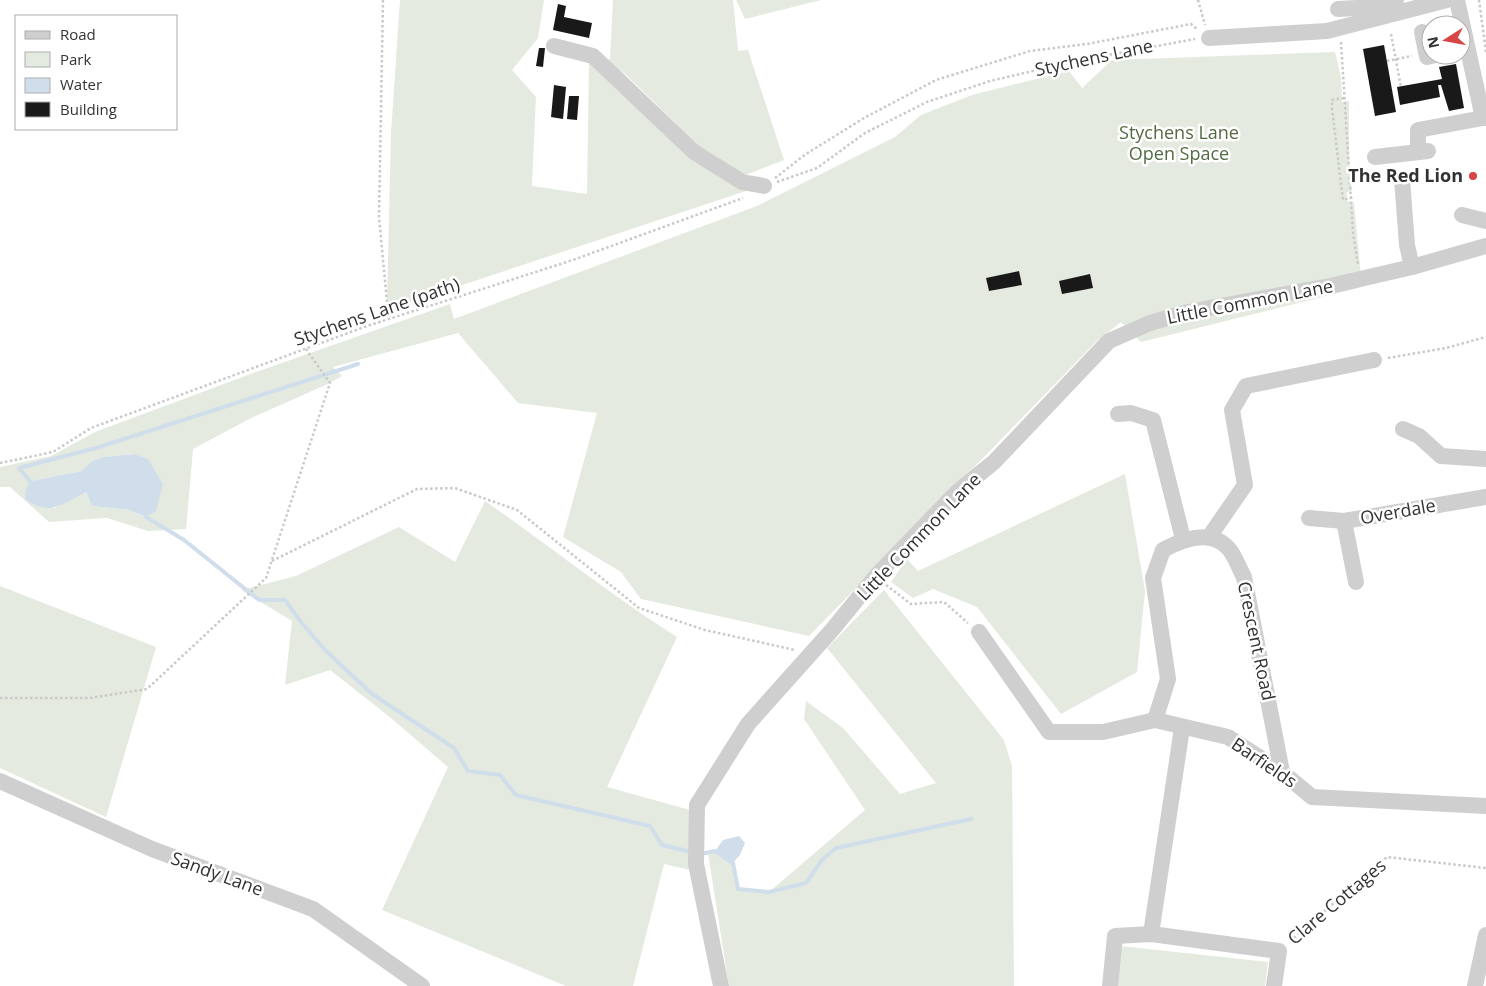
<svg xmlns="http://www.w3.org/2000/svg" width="1486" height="986" font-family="'Open Sans',sans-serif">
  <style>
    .green { fill: #e4eadf; fill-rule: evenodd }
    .water { fill: #d0deeb }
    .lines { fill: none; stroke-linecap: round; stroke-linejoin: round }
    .stream { stroke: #d0deeb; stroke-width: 4 }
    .building { fill: #191919 }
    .path { stroke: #c9c9c9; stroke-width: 2.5; stroke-dasharray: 2.5 2.5; stroke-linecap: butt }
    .minor { stroke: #cfcfcf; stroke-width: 16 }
    .poi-dot { fill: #d74645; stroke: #fff; stroke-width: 2 }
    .labels { text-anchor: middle; stroke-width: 5; stroke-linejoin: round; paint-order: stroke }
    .street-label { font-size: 18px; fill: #323232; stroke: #fff }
    .park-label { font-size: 18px; fill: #526b42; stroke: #fff }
    .poi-label { font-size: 18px; font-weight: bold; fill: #323232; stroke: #fff; text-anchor: end }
  </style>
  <rect width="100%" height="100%" fill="#fff"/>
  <g class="green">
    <polygon points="400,0 544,0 538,38 512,70 536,97 532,186 587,194 589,62 610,59 613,0 733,0 738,51 748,50 784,160 743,176 702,149 618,67 694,152 749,190 408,303 397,300 387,302 391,133"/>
    <polygon points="736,0 821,0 745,19"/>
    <path d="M1335,52L1341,78L1342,102L1349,101V162L1352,191L1347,192V201L1354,203L1362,287L1141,342L1121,322L1098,340L809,636L641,599L621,572L563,537L597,413L518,403L458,333L333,367L342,376L330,383L251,418L193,449L186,529L148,531L107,518L49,522L10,487H0V467L51,456L95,432L259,371L450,304L454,319L757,206L895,137L921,115L972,95L1069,71L1082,88L1112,60ZM1019,271L1021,285L989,291L986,278ZM134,454L146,517L129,510L92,506L86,492L54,508L30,481L82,471L103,457Z"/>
    <polygon points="1125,474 1145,591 1137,672 1061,714 977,607 933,589 913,598 891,582 907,559 918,571"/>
    <path d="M485,501C550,546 611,595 677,637L607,787L690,810V870L664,864L633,986H566L382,910L448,767L391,718L330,670L285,685L292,621L241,590L296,576L399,527L455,562Z"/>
    <polygon points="0,586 156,647 106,817 0,768"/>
    <polygon points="884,590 1004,740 1012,766 1014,986 729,986 708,853 715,851 733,863 738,889 769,892 865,810 804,719 806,701 843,728 900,794 936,783 827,648"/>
    <polygon points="1120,946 1268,962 1265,986 1116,986"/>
  </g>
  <g class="water">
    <path d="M134,454L148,459L163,484L156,511L146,517L129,510L92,506L86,492C63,504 48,517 25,499L26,489L30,481L82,471L91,462L103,457Z"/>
    <polygon points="739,836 745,843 740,855 733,863 715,851 723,840"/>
  </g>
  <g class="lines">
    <g class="stream">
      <polyline points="30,481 19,468 96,448 358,364"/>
      <polyline points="146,517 184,540 259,600 285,600 301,622 325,650 372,694 454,748 468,771 500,775 516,795 650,826 662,845 692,852"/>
      <polyline points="701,854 715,851 733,863 738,889 769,892 806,883 822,860 836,848 971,819"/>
    </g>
  </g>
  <g class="building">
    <polygon points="558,4 566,6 564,17 592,23 589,38 553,30"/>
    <polygon points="1384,45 1396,112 1375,116 1363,49"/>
    <polygon points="539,48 545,48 543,67 536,66"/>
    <polygon points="1456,64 1464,108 1449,111 1441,85 1438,85 1440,97 1400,105 1397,87 1442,79 1439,67"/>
    <polygon points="554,85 566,87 563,119 551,117"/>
    <polygon points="569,96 579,96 577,120 567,119"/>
    <polygon points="1019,271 1022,285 989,291 986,278"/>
    <polygon points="1090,274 1093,288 1062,294 1059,281"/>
  </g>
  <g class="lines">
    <g class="path">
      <polyline points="383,0 379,217 387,302 390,319"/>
      <polyline points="1198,0 1205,25"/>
      <polyline points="1479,0 1486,52"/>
      <polyline points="1391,34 1401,87"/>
      <polyline points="1341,42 1353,233 1358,265"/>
      <polyline points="1387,61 1412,56"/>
      <polyline points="1344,98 1332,100 1332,109 1343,200 1353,197"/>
      <polyline points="775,178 806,154 864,118 936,80 1030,51 1087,44 1191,24 1198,30"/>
      <polyline points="777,182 817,168 865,133 927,102 990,81 1076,61 1195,39"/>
      <polyline points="1388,358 1446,348 1486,337"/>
      <polyline points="0,463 53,452 91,428 367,326 573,260 743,198"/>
      <polyline points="272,561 417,489 455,488 517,510 639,608 705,630 795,650"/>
      <polyline points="886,585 911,604 944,602 968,623"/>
      <polyline points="0,698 90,698 147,689 266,578 330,383 306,349"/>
      <polyline points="1290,941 1387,857 1486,868"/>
    </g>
    <g class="minor">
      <polyline points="1457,0 1483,118 1486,118"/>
      <polyline points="1338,9 1375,7 1396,0"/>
      <polyline points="1422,32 1427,57 1436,55"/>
      <polyline points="1209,38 1327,31 1447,0"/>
      <polyline points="554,46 593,56 694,152 742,182 764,186"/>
      <polyline points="1418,152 1418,130 1483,118"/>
      <polyline points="1375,157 1428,151"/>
      <polyline points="1402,179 1407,245 1412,267"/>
      <polyline points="1462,215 1486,221"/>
      <polyline points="1118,414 1131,413 1153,420 1183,539"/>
      <polyline points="1403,429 1419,436 1441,456 1486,459"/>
      <polyline points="1309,518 1344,521 1486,497"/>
      <polyline points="1344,521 1356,582"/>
      <polyline points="1209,537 1245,485 1232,410 1246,386 1374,360"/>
      <polyline points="979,632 1049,732 1103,732 1155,720 1228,737 1282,772 1312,797 1486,806"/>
      <path d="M1155,720L1168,679L1153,578L1163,550C1183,539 1211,528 1229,549C1235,556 1239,568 1244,577L1282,772"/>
      <polyline points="0,781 152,849 313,909 422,986"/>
      <polyline points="1151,934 1182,728"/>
      <polyline points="721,986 696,864 697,805 748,724 832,630 877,575 956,493 994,462 1109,341 1150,323 1188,312 1330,286 1412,267 1486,246"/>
      <polyline points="1110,986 1115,936 1151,934 1279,951 1274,986"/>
      <polyline points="1475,986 1486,935"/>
    </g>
  </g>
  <circle class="poi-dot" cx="1473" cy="176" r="5"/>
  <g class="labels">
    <g class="street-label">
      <text transform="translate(1094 58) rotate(-12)" y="6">Stychens Lane</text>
      <text transform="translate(1250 302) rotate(-11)" y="6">Little Common Lane</text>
      <text transform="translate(377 312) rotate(-19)" y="6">Stychens Lane (path)</text>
      <text transform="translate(1398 512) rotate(-10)" y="6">Overdale</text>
      <text transform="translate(919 537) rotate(-46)" y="6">Little Common Lane</text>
      <text transform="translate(1256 641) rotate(78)" y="6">Crescent Road</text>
      <text transform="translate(1264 763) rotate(34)" y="6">Barfields</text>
      <text transform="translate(217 874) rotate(20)" y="6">Sandy Lane</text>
      <text transform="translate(1337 902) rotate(-40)" y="6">Clare Cottages</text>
    </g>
    <g class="park-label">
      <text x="1179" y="139">Stychens Lane<tspan x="1179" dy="21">Open Space</tspan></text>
    </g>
    <g class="poi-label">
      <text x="1463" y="182">The Red Lion</text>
    </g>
  </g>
  <rect x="15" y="15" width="162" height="115" fill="#ffffff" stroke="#adadad"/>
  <rect x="25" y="31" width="25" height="8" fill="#cfcfcf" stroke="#adadad"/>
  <text x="60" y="40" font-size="15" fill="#323232">Road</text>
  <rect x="25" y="52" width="25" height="15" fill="#e4eadf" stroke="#adadad"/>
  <text x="60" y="65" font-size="15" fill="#323232">Park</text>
  <rect x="25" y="78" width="25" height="15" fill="#d0deeb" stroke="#adadad"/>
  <text x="60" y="90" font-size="15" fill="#323232">Water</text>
  <rect x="25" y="102" width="25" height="15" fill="#191919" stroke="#adadad"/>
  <text x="60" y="115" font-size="15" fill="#323232">Building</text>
  <g transform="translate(1446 40) rotate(259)"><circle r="24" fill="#ffffff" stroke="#adadad"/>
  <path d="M0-4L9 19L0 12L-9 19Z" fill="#d74645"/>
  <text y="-8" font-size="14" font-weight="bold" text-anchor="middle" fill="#323232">N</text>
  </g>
</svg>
